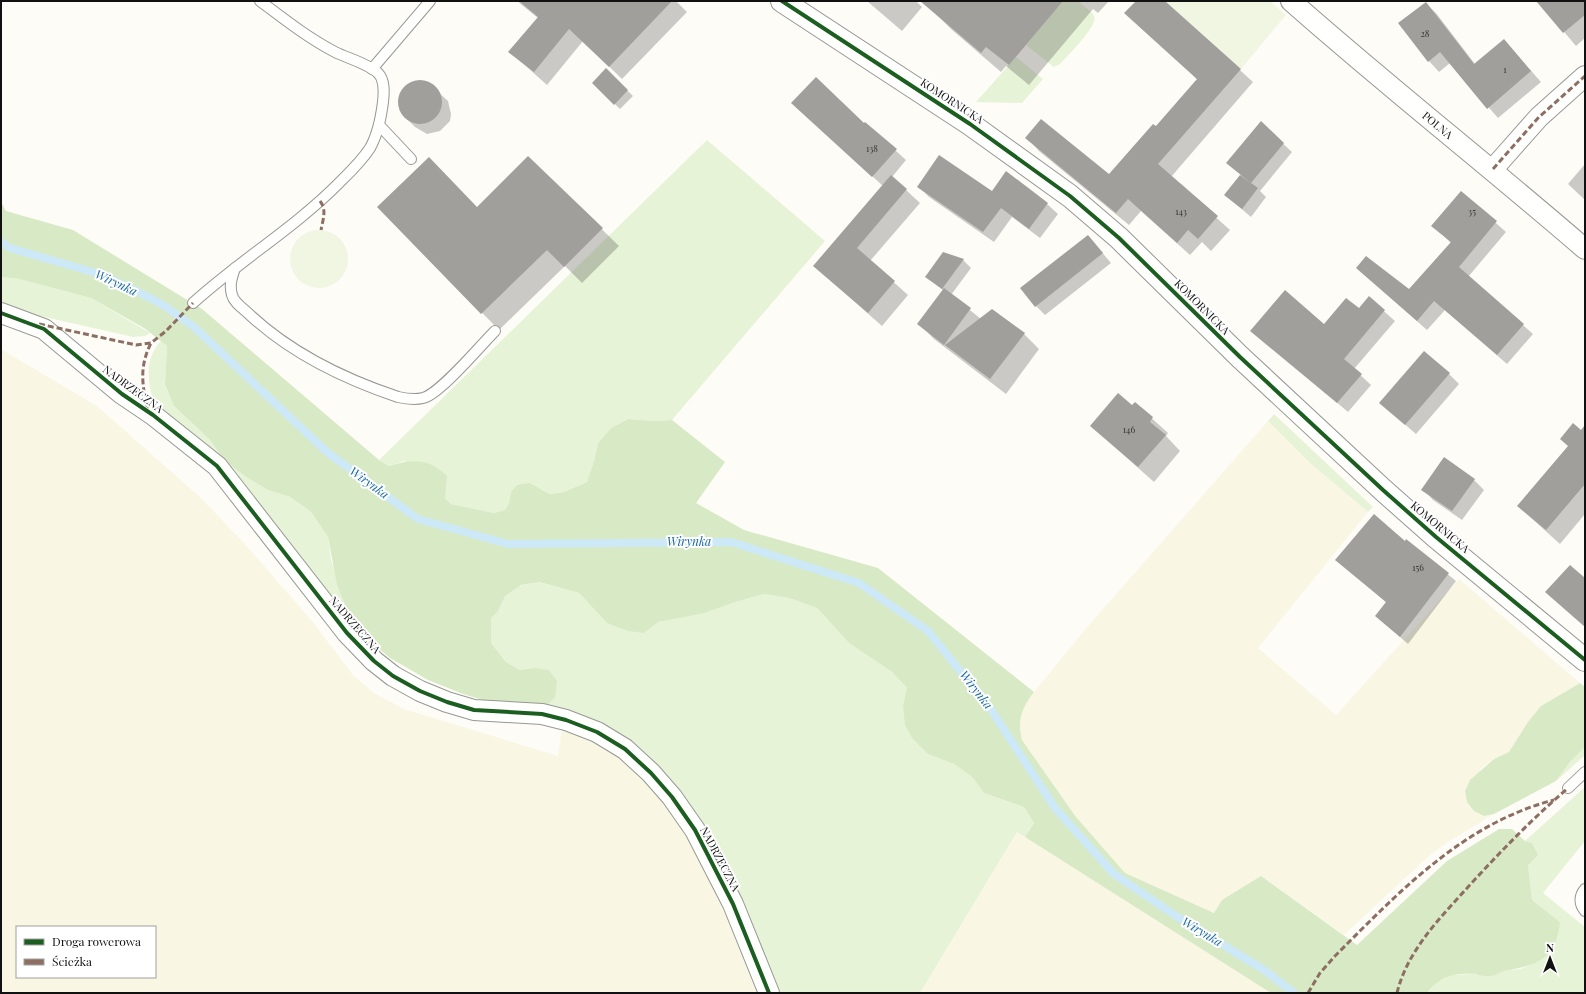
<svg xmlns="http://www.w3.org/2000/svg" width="1586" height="994" font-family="'Playfair Display',serif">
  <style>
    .farmland { fill: #f9f7e4; fill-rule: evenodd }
    .green { fill: #e7f3d7 }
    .forest { fill: #d8eac5 }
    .pitch { fill: #f0f6e1 }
    .shadow { fill: #0003 }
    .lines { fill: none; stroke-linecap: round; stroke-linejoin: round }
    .stream { stroke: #cde8f7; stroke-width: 8 }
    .building { fill: #a19f9c }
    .service-casing { stroke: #979795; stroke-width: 12 }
    .minor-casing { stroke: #979795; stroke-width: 22 }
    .tertiary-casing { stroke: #979795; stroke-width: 24 }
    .service { stroke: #fffffe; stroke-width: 10 }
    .minor { stroke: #fffffe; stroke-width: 20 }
    .tertiary { stroke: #fffffe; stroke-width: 22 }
    .quiet { stroke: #8d6e63; stroke-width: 3; stroke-dasharray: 6 3; stroke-linecap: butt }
    .cycleway-casing { stroke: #fff; stroke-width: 6 }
    .cycleway { stroke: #1b5e20; stroke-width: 4 }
    .labels { text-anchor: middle; stroke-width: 4; stroke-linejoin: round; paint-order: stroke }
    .number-label { font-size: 9px; fill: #353434 }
    .street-label { font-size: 11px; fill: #111; stroke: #fff }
    .water-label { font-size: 12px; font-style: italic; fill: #1768a6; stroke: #fff }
  </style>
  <rect width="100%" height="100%" fill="#fdfcf7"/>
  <g class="farmland">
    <path d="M1,349L97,406L200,497L244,543L312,621L353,675L374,693L404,709L558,756L562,728L594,740L623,759L664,801L689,837L737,933L760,993H1ZM17,927H155V977H17Z"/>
    <polygon points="1268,421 1310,463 1368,512 1258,648 1336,715 1459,579 1580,683 1541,706 1509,752 1494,759 1480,769 1484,816 1494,814 1445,844 1429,856 1344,935 1261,876 1214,913 1124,873 1076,817 1022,740 1019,729 1023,708 1030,697 1082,633"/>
    <polygon points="1017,832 1258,983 1271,993 920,993"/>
  </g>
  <g class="green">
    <path d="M1063,1H1082L1080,3C1084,7 1092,11 1094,16C1099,25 1067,56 1060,64L1054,67L1026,45Z"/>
    <polygon points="1016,57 1043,79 1022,103 976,102"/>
    <polygon points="707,140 825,241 672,420 655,421 628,419 611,428 598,443 594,461 587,482 564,492 550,494 541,489 511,492 509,503 505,510 494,513 451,504 445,498 444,491 404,461 389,466 379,460"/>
    <polygon points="1,277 19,279 91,298 150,333 145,336 133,337 1,307"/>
    <path d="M161,341L167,346L165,386L174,406L210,440L225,461L246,477L268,490L290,497L311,512L328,537L331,560L346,607L365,637L340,612L153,400C147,379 145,358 161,341Z"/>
    <polygon points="1274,414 1373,507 1368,512 1310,463 1268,421"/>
    <path d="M538,582L579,593L607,623L658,622L764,594L789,598L817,608L849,643L892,672L907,688L903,705L928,754L954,764L972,777L984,793L1024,807L1034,823L1025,837L1017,832L920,993H777L684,798L672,780L658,766L545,707L534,668L520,670L506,662L491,643V618C498,611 499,604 505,596C512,586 527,584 538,582Z"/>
    <polygon points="1585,747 1585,755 1556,781 1570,762"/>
    <polygon points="1585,787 1585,841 1543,893 1585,927 1585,993 1427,993 1435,982 1452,975 1473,974 1491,976 1502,971 1521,969 1537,961 1560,922 1532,900 1528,866 1532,843 1525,841"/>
  </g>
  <g class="forest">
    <path d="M1,202L6,211L73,230L202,309L379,460L389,466C412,459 429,458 447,476L445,498L451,504L494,513L505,510L509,503L511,492L517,485L529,483L550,494L564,492L587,482L594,461L598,443L611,428L628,419L655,421L672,420L725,462L696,503L744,530L878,568L1034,692C1022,707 1017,721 1022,740L1076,817L1125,873L1214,913L1222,900L1261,876L1357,945L1447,861L1499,829H1512L1525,841L1532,843L1538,855L1528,865L1532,900L1560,922C1556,959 1538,965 1504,971C1500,972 1495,976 1490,976C1485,977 1480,975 1475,974C1454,973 1440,976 1427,993H1271L1025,837L1034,823L1024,807L984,793L972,777L954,764L928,754L912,738L905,725L903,705L907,688L892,672L849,643L817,608L789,598L764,594L735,602L704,613L658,622L644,633L628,631L607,623L579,593L539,582L521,585L505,596L498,611L491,618V643L506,662L520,670L534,668L549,670L557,681L555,697L545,707L493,703L463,694L428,680L390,658L365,637L346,607L337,585L328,537L311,512L290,497L268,490L246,477L225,461L210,440L174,406L165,385L167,346L144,328L91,298L19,279L1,277Z"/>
    <polygon points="1580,683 1585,687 1585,747 1570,762 1556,781 1494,814 1484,816 1474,811 1467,802 1465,791 1470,780 1494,759 1509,752 1528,722 1541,706"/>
  </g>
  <g class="pitch">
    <polygon points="1165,1 1270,1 1286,15 1241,69"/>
    <circle cx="319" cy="259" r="29"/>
  </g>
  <g class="shadow">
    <polygon points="517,1 676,1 687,12 622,79 583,41 547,85 510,52 538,18"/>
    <polygon points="867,1 916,1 922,7 902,31"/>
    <polygon points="937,1 1109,1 1098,13 1093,9 1029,85 1006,66 1001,72 951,29 931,9"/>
    <polygon points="1137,1 1164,1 1253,82 1171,177 1230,230 1211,251 1202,242 1190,255 1141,211 1129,225 1039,151 1027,138 1109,176 1156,128 1198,80 1139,26"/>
    <polygon points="1538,1 1585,1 1585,38 1576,46"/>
    <polygon points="1425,3 1436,13 1475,64 1504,40 1541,82 1498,118 1450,63 1439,72 1429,61"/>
    <polygon points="606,70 633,96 620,109 593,83"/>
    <polygon points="426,81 448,101 451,114 450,121 440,131 427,134 415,127 404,116 399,104 402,91 412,82"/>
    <polygon points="803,113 864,125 865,123 906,160 892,177 920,203 870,261 908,295 882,326 814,266 883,186"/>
    <polygon points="1261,123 1292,152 1260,191 1266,197 1251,217 1225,195 1241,175 1227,163"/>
    <polygon points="528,157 619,246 582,283 565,266 499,330 378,207 478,208"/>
    <polygon points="1585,164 1585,200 1568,184"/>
    <polygon points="919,187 992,192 1047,204 1058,214 1040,238 1012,217 994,242 929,197"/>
    <polygon points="1461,192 1506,232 1468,277 1533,334 1507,364 1445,310 1427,330 1357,268 1409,291 1451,243 1433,226"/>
    <polygon points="1088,236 1111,263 1045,315 1036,306"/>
    <polygon points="963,260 971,268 951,295 981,319 1024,334 1039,349 1006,394 934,339 919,324 944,291 927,277"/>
    <polygon points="1369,298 1395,321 1354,369 1371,385 1348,412 1251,330 1325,326 1359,310"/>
    <polygon points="1449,374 1459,384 1416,434 1380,403"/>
    <polygon points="1135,403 1168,433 1166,436 1180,451 1154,482 1091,426 1133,407"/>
    <polygon points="1585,434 1585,514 1560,544 1518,506"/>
    <polygon points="1474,480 1484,490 1462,520 1433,500 1423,489"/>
    <polygon points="1406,540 1456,581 1408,644 1384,623 1387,603 1337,560 1405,542"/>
  </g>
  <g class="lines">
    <polyline class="stream" points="1,242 10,248 96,273 131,288 163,305 194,327 328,453 418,519 508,544 731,542 859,583 928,631 990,708 1055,808 1114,874 1176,916 1264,970 1294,993"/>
  </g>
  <g class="building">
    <polygon points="519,1 672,1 609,67 569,29 534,72 508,52 538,17"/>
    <polygon points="920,1 1063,1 1009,65 986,47 981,53"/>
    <polygon points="1136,1 1165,1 1241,69 1158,164 1218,216 1198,239 1188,230 1177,243 1128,199 1116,213 1025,138 1041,119 1109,174 1153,124 1156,126 1197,79 1124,13"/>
    <polygon points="1536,1 1585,1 1585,15 1563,33"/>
    <polygon points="1426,2 1474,64 1504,39 1531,71 1487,109 1440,52 1428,62 1398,23"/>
    <polygon points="606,68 628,90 614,105 592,83"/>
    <polygon points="816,77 864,123 865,122 897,149 872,177 791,103"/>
    <circle cx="420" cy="102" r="22"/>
    <polygon points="1261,121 1284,143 1251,183 1226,163"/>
    <polygon points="939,155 992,191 1006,171 1048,203 1029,229 1001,208 983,232 917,187"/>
    <polygon points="528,156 603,228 564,267 547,250 481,314 377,207 429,157 477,207"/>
    <polygon points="891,175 907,189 857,248 895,281 868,313 813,266"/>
    <polygon points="1240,175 1258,188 1242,209 1224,195"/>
    <polygon points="1461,191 1497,221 1459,267 1524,324 1497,355 1434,301 1417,321 1356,268 1366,256 1409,289 1451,242 1431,226"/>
    <polygon points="1088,235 1103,253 1035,307 1020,288"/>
    <polygon points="943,252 964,259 942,289 925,277"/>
    <polygon points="944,288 971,308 944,345 917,324"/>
    <polygon points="1285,290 1324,324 1346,298 1359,308 1369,296 1385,310 1344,359 1362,374 1337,403 1250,331"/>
    <polygon points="992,309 1025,333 990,379 945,345"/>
    <polygon points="1424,351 1450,373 1405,425 1379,403"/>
    <polygon points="1118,393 1132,405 1135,402 1153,417 1150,422 1166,435 1138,467 1090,426"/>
    <polygon points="1573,423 1581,430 1585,425 1585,484 1546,530 1517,506 1568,446 1560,439"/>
    <polygon points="1444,457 1475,479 1452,511 1421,490"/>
    <polygon points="1374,514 1405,541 1406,539 1449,573 1400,637 1375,616 1386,602 1335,560"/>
    <polygon points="1570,565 1585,578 1585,627 1545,592"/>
  </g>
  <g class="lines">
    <defs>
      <g id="service">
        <polyline points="372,69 430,1"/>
        <polyline points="379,125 411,159"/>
        <path d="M235,268C232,277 229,285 232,295C234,303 244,309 250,315C292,354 344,379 398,397C407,399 415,400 423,398C440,394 480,346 495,331"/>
        <path d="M193,303C239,261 293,229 338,184C349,173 361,162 370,148C378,134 381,118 383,102C384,93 385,80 378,73C369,64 347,58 335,52C308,38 284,19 260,1"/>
        <polyline points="1568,788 1585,772"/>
        <path d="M1585,889C1579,896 1579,904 1585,911"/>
      </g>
      <g id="minor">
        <path id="s1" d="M1291,1C1387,86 1488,165 1585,249"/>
        <polyline points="1493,169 1539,117 1585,76"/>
        <polyline points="1,313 44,329 122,394 153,415 217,466 347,633 374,661 393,676 420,691 447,702 474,710 542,714 566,720 597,732 625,749 651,773 672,797 695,830 733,904 769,993"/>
      </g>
      <polyline id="tertiary" points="782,1 970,124 1070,196 1119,238 1240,357 1383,490 1436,537 1585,660"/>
    </defs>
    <use href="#service" class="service-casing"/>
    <use href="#minor" class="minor-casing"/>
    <use href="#tertiary" class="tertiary-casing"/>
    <use href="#service" class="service"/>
    <use href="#minor" class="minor"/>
    <use href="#tertiary" class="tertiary"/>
    <g class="quiet">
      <polyline points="1493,169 1539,117 1585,76"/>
      <path d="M320,201C327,210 323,219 321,230"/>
      <polyline points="39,324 136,345 151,343 166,331 193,303"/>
      <path d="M148,411C142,385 139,367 151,343"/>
      <path d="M1308,993L1320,973L1335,956C1399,892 1464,823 1554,800"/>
      <path d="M1397,993C1407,951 1440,918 1468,887C1500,852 1532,819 1568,788"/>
    </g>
    <defs>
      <g id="cycleway">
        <polyline points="782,1 970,124 1070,196 1119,238 1240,357 1383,490 1436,537 1585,660"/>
        <polyline points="1,313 44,329 122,394 153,415 217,466 347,633 374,661 393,676 420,691 447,702 474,710 542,714 566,720 597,732 625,749 651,773 672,797 695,830 733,904 769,993"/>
      </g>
    </defs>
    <use href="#cycleway" class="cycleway-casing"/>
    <use href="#cycleway" class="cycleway"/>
  </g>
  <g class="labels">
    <g class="number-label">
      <text x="1425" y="37">28</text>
      <text x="1505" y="73">1</text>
      <text x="872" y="152">138</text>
      <text x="1181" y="215">143</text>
      <text x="1472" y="215">35</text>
      <text x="1129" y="433">146</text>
      <text x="1418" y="571">156</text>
    </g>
    <g class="street-label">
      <text transform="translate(952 101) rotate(33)" y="4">KOMORNICKA</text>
      <text dy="4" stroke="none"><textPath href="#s1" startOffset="192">POLNA</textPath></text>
      <text transform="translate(1202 307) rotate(45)" y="4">KOMORNICKA</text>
      <text transform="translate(133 389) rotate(36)" y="4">NADRZECZNA</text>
      <text transform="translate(1440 527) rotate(40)" y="4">KOMORNICKA</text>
      <text transform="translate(355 625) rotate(49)" y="4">NADRZECZNA</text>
      <text transform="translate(720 859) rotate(62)" y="4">NADRZECZNA</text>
    </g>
    <g class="water-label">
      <text transform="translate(116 283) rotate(25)" y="4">Wirynka</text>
      <text transform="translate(369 483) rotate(36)" y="4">Wirynka</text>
      <text x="689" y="546">Wirynka</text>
      <text transform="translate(976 690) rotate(52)" y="4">Wirynka</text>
      <text transform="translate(1202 932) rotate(31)" y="4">Wirynka</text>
    </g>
  </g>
  <rect width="1586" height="994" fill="none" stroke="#111111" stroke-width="4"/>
  <rect x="16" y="926" width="140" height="52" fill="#ffffff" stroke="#a0a0a0"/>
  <rect x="24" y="939" width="20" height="6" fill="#1b5e20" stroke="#a0a0a0"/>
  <text x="52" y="946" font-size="12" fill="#111111">Droga rowerowa</text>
  <rect x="24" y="959" width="20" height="6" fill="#8d6e63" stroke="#a0a0a0"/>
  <text x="52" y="966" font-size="12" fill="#111111">Ścieżka</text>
  <g transform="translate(1550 958)" stroke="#ffffff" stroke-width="3" paint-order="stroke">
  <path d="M0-3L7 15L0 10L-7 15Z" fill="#111111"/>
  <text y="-6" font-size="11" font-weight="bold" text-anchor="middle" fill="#111111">N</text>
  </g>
</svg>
